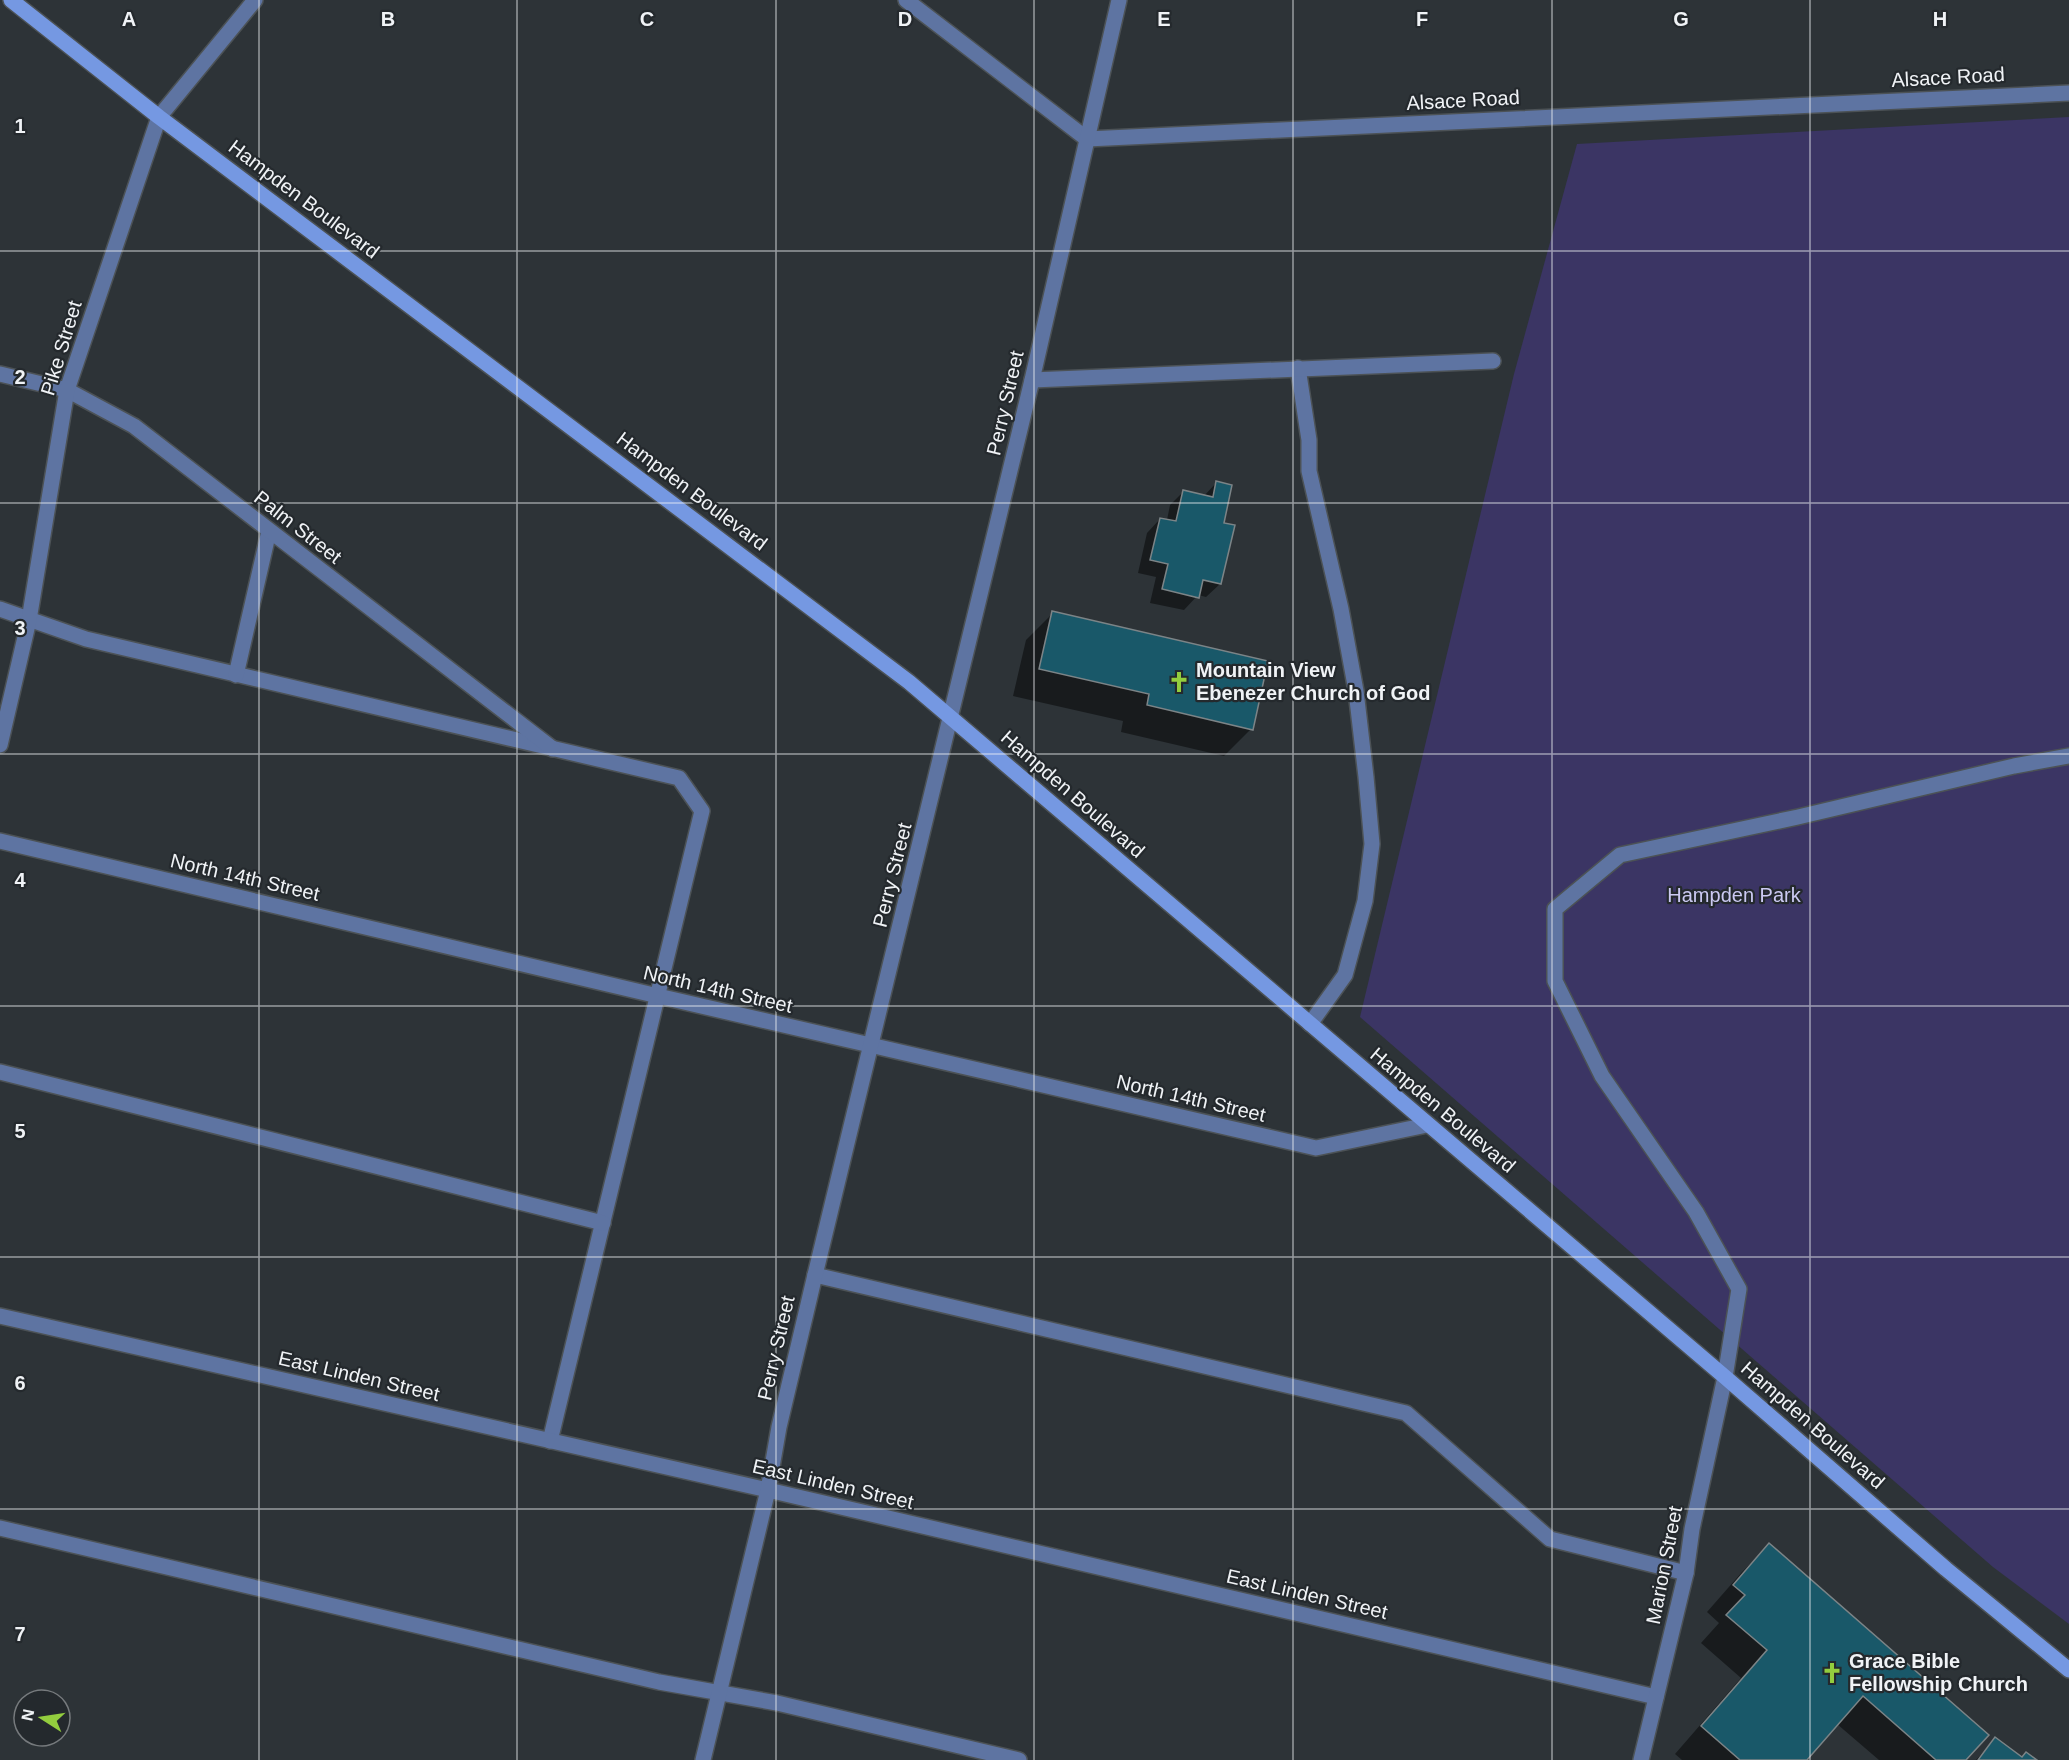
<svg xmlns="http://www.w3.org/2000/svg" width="2069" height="1760" font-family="Helvetica,sans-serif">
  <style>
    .green { fill: #3b3564 }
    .shadow { fill: #0007 }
    .building { fill: #195869; stroke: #7c8487; stroke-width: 1.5 }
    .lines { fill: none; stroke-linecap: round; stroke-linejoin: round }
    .lane-casing { stroke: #4c5256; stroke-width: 18 }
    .street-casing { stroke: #4c5256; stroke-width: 18 }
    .secondary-casing { stroke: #4c5256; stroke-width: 18 }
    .lane { stroke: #5e74a2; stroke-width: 15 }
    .street { stroke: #5e74a2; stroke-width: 15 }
    .secondary { stroke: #7598e2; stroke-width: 15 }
    .grid { fill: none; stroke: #f0f3f6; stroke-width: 1.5; stroke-opacity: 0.55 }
    .labels { text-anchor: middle; stroke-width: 4.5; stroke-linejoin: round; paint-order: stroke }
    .street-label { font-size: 20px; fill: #f0f3f6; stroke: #24292d }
    .poi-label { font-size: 20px; font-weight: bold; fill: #f0f3f6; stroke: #24292d; text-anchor: start }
    .park-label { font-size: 20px; fill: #cbc9f2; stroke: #24292d }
    .grid-label { font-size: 20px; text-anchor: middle; font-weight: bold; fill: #f0f3f6; stroke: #24292d; stroke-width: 4.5; stroke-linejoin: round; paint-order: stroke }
  </style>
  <rect width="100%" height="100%" fill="#2d3337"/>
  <polygon class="green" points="2069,117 2069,1624 1993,1567 1360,1017 1514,374 1577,144"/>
  <g class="shadow">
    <polygon points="1216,483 1222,524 1220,584 1206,597 1198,595 1184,610 1150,603 1156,577 1138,573 1147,533 1160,519 1167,520 1170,505 1184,491 1204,496"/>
    <polygon points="1053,613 1251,729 1224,756 1121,732 1123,721 1013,696 1026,640"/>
    <polygon points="1769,1545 1964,1760 1879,1760 1837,1724 1805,1760 1682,1760 1675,1754 1741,1678 1701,1643 1719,1623 1707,1612 1742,1572"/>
    <polygon points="1995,1739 2021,1758 2035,1760 1976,1760"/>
  </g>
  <g class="building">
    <polygon points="1216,481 1232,485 1224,523 1235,525 1221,584 1203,580 1199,598 1162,589 1168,564 1150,560 1160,518 1176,521 1183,490 1213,497"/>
    <polygon points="1052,611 1268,661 1253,730 1147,705 1149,694 1039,669"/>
    <polygon points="1769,1543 1989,1735 1966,1760 1936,1760 1863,1696 1807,1760 1740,1760 1701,1726 1767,1650 1726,1615 1745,1595 1733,1585"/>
    <polygon points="1995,1737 2022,1757 2026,1752 2037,1760 1978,1760"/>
  </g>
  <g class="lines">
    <defs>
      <g id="lane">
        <polyline points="1298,368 1309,440 1309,471 1341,609 1356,691 1366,777 1372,844 1365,901 1345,975 1310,1024"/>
        <polyline points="1032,380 1493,361"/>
        <polyline points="0,609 86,639 679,778 702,811 550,1441"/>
        <polyline points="236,675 269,531"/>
        <polyline points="0,1072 603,1223"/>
        <polyline points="815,1275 1406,1413 1550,1539 1686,1573"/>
        <polyline points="1725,1377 1739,1289 1696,1212 1602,1076 1555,981 1555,909 1620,855 1798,817 2014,766 2069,756"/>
        <polyline points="0,1528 659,1682 777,1703 1019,1760"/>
      </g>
      <g id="street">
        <polyline points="906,0 1087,139 2069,93"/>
        <polyline points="0,374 67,390 134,426 553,749"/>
        <polyline points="0,745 29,620 67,390 159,117 255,0"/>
        <polyline points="0,841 658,996 1316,1148 1427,1125"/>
        <polyline points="0,1316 768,1490 1656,1697"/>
        <polyline points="703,1760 768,1490 779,1427 815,1275 1032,380 1119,0"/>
        <polyline points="1641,1760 1686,1573 1692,1529 1725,1377"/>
      </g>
      <polyline id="secondary" points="11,0 159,117 909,682 1725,1377 1946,1569 2069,1670"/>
    </defs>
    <use href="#lane" class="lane-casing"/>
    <use href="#street" class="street-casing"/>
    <use href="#secondary" class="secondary-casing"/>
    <use href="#lane" class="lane"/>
    <use href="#street" class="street"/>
    <use href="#secondary" class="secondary"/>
  </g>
  <path class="grid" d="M259,0V1760M517,0V1760M776,0V1760M1034,0V1760M1293,0V1760M1552,0V1760M1810,0V1760M0,251H2069M0,503H2069M0,754H2069M0,1006H2069M0,1257H2069M0,1509H2069"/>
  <defs>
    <symbol id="church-bare" viewBox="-9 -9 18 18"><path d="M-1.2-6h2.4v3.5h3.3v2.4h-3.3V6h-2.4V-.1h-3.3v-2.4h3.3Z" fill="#93cd3e" stroke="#24292d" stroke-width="2.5" paint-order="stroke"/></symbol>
  </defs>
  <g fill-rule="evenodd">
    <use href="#church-bare" x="1164" y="667" width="30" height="30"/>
    <use href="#church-bare" x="1817" y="1658" width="30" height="30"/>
  </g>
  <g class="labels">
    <g class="street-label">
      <text transform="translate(1948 77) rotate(-3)" y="7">Alsace Road</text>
      <text transform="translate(1463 100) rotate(-3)" y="7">Alsace Road</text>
      <text transform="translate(304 199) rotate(37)" y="7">Hampden Boulevard</text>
      <text transform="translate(61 348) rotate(-73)" y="7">Pike Street</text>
      <text transform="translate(1005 403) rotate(-77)" y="7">Perry Street</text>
      <text transform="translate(692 491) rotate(37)" y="7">Hampden Boulevard</text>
      <text transform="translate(298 527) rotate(38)" y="7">Palm Street</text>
      <text transform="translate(1073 794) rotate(41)" y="7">Hampden Boulevard</text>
      <text transform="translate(892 875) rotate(-76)" y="7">Perry Street</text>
      <text transform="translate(245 877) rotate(13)" y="7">North 14th Street</text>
      <text transform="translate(718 989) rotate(13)" y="7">North 14th Street</text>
      <text transform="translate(1191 1098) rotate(13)" y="7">North 14th Street</text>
      <text transform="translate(1443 1110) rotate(40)" y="7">Hampden Boulevard</text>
      <text transform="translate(776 1348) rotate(-77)" y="7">Perry Street</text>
      <text transform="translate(359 1376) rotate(13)" y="7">East Linden Street</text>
      <text transform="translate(1813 1425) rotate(41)" y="7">Hampden Boulevard</text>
      <text transform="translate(833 1484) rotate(13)" y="7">East Linden Street</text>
      <text transform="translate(1664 1565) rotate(-79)" y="7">Marion Street</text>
      <text transform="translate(1307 1594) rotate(13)" y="7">East Linden Street</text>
    </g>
    <g class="poi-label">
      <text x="1196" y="677">Mountain View<tspan x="1196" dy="23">Ebenezer Church of God</tspan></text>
      <text x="1849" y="1668">Grace Bible<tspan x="1849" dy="23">Fellowship Church</tspan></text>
    </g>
    <g class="park-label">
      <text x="1734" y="902">Hampden Park</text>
    </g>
  </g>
  <g class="grid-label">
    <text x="129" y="26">A</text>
    <text x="388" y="26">B</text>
    <text x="647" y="26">C</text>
    <text x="905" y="26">D</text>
    <text x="1164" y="26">E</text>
    <text x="1422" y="26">F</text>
    <text x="1681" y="26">G</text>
    <text x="1940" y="26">H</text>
    <text x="20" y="133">1</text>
    <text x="20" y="384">2</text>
    <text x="20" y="635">3</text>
    <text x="20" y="887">4</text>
    <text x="20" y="1138">5</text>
    <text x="20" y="1390">6</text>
    <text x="20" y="1641">7</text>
  </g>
  <g transform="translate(42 1718) rotate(282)"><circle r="28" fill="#24292d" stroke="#767a7d" stroke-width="1.5"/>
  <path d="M0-4.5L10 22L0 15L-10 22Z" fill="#93cd3e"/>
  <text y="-9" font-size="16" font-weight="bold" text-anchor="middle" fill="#f0f3f6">N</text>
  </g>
</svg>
